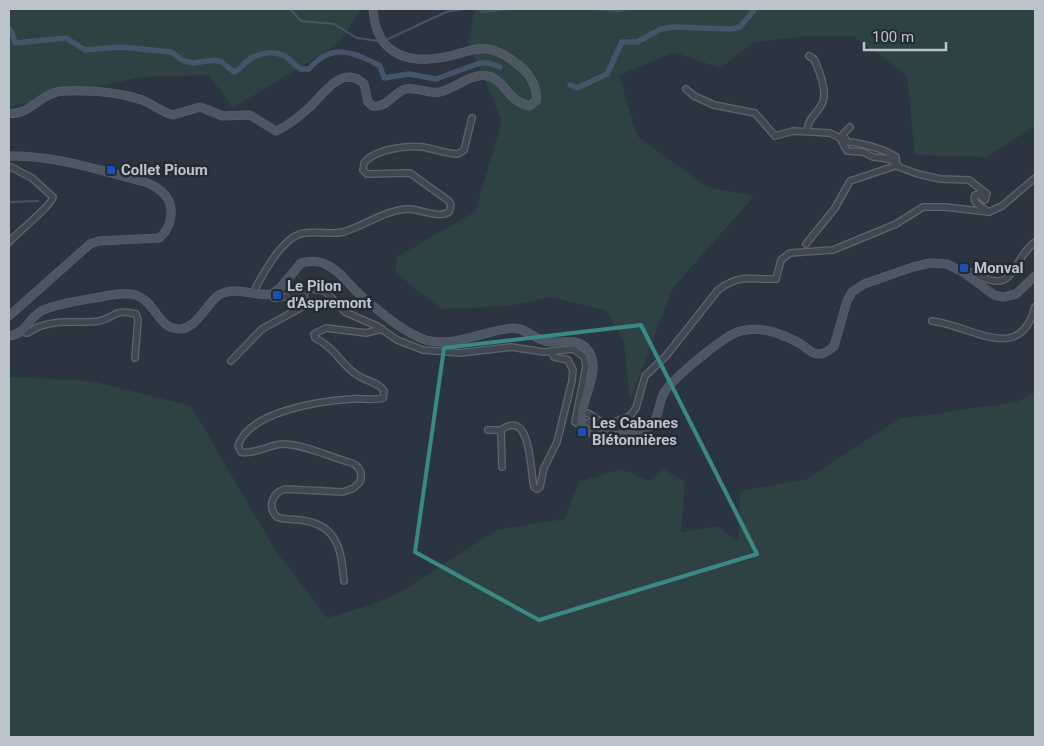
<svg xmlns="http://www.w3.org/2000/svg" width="1044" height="746" font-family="Roboto,sans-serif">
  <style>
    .green { fill: #2e4243 }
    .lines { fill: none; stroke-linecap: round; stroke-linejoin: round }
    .stream { stroke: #445569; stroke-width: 2 }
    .canal { stroke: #445569; stroke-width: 5.5 }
    .street-casing { stroke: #5d656e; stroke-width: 8 }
    .secondary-casing { stroke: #5d656e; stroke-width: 9 }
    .street { stroke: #3f4751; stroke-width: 5.5 }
    .secondary { stroke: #4d5663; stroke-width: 8 }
    .marked { fill: none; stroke: #3a8985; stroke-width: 4; stroke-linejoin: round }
    .transit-dot { fill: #1a4fb4; stroke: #232c36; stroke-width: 2 }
    .labels { text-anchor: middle; stroke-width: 5; stroke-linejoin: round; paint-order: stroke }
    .poi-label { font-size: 15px; font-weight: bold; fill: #bcc2cb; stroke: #232c36; text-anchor: start }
  </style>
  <rect width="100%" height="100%" fill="#2b3541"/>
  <g class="green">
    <polygon points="9,9 362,9 338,44 233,108 209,75 141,77 9,107"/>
    <polygon points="475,9 1035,9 1035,126 987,157 915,155 907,75 853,36 808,36 754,42 720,68 674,52 619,75 637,136 707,187 754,196 672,289 630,401 624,342 607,311 551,297 510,306 442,309 396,273 397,257 475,212 502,121 468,42"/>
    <polygon points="9,377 91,381 191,406 275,550 327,618 374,604 404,590 497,530 565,519 579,482 621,469 650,481 663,469 685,482 681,532 718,526 738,542 740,491 807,479 899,419 1016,402 1035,393 1035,737 9,737"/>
  </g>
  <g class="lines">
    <g class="stream">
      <polyline points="290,9 301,21 334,24 357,38 379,41"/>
      <polyline points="479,9 482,12 511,9"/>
      <polyline points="590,9 619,11 627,9"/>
      <polyline points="386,40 446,12 464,9"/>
      <polyline points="9,202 38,201"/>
    </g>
    <g class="canal">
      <path d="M9,29L13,35L15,43L66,38L85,50L121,47L171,52L184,61L193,63L214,60L222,62L234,72C240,70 242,66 246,62C257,53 272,50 285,56C291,60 295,66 301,69H309C331,43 353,51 380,66L384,78L409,74L436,79L480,63H488L500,67"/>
      <polyline points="570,85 577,88 607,74 622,42 637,42 661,29 673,27 731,29 740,27 755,9"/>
    </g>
    <defs>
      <g id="street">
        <polyline points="686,89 694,96 714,105 755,113 775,136 793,131 830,133 840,138 847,151 863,152 873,157 890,159 899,167 918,174 940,179 969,180 987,194 985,200 978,194 975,195 974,199 977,204 989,212"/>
        <path d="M850,127L843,134L847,142C859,142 887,150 896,157V164"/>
        <path d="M807,131C808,118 816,115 822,104C828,93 819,70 814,59L809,56"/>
        <path d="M9,166L32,178L53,197C52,205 17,233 9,242"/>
        <polyline points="806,244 835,208 850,181 898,165"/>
        <path d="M966,274L972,272C1017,298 1009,262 1035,242"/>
        <path d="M253,293C262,275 283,236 304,233C317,231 331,235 343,232C365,226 384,210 408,209C420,209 439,219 449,212L451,205L449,201L410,173L367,174L363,170L364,163C375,149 407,145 423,147C435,149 446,154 458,154L464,150L472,118"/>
        <path d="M272,294L274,298L291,296L311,289L325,291L345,312L377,326L397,340L423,350L460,353L511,347L544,352L574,349L584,357L586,366L575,422L580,425L592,422L609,424L630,416L636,408L645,376L666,356L718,290C741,273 750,280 776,279L781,260L790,253L833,250L896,224L923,207H945L989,212L1002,206L1035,178"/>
        <path d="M932,321C973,326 1020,365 1035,307"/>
        <path d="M22,332L27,333C32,331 36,327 41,326C59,319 80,324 99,321C116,318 112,308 136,314L138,319L135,358"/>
        <polyline points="231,361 262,329 302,307 305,301 304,291"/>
        <polyline points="581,413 588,413 604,424"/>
        <polyline points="488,430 501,430"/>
        <path d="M502,467L501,430C532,407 530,473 534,487L537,489L540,487L544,468L557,442L572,381L573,370L568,360L554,357L551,352"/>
        <path d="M344,581C341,549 338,525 301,520C292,519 285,520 277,517C267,507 272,493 285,489L343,492L354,488L360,482C363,473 360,467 352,463C330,457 306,445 284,444C270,444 254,455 241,452L238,446C249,411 320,401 352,399C362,398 373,401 383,398L384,391C379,382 365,381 357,375C340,364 336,348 315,338L314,334L326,328L366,333L382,329"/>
      </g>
      <g id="secondary">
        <path d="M9,113C29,117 40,92 64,91C88,90 119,92 142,100C153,104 161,112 173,115L200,107L223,116L250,115L276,131C288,126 301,115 311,106C324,93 343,64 364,84L368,102L373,106C388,108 393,92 406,89C418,87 429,94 440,92C456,88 471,73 487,76C505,79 507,101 529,106L536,101C538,91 533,81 527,73C518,63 501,51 488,49C476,47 465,52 454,55C411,66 376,57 373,9"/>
        <path d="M9,156C55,155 101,171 145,182C163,189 175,200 170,221C168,228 165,234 159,238L99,241L90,244L9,316"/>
        <path d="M9,336C26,334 28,319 41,311C58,303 83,300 101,297C111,295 125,292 135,295C155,300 158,329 179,329C197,329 206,304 219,295C236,285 254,297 272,294L281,287L301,263C311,261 318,260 327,265C339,270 346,281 355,290C371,305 408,337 430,341C457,346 484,331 512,328C526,327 535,341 550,342C562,343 576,338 586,348C606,368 577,402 582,425L591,433C609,436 645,439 655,420C660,411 659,400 665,391C677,375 712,347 729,336C753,322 779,332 801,344C805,347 809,351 814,353C822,356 829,351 834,346L847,301L852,292L864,284L913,267L930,263L947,264L963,272L994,295L1003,297L1016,294L1035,276"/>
      </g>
    </defs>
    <use href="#street" class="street-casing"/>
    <use href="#secondary" class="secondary-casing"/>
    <use href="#street" class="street"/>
    <use href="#secondary" class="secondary"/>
  </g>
  <path class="marked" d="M641,325L757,554L539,620L415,552L444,348Z"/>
  <g class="transit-dot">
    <rect x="106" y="165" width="10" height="10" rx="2.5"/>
    <rect x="959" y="263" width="10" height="10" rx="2.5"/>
    <rect x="272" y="290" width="10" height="10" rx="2.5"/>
    <rect x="577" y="427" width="10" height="10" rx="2.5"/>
  </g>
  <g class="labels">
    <g class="poi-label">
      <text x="121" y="175">Collet Pioum</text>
      <text x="974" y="273">Monval</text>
      <text x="287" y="291">Le Pilon<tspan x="287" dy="17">d'Aspremont</tspan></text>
      <text x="592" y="428">Les Cabanes<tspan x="592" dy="17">Blétonnières</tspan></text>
    </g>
  </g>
  <rect width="1044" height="746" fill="none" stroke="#bcc2cb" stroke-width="20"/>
  <path d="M864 42v8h82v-8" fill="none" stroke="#bcc2cb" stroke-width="2.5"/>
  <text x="872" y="42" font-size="15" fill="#bcc2cb" stroke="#232c36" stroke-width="4" paint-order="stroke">100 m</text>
</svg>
